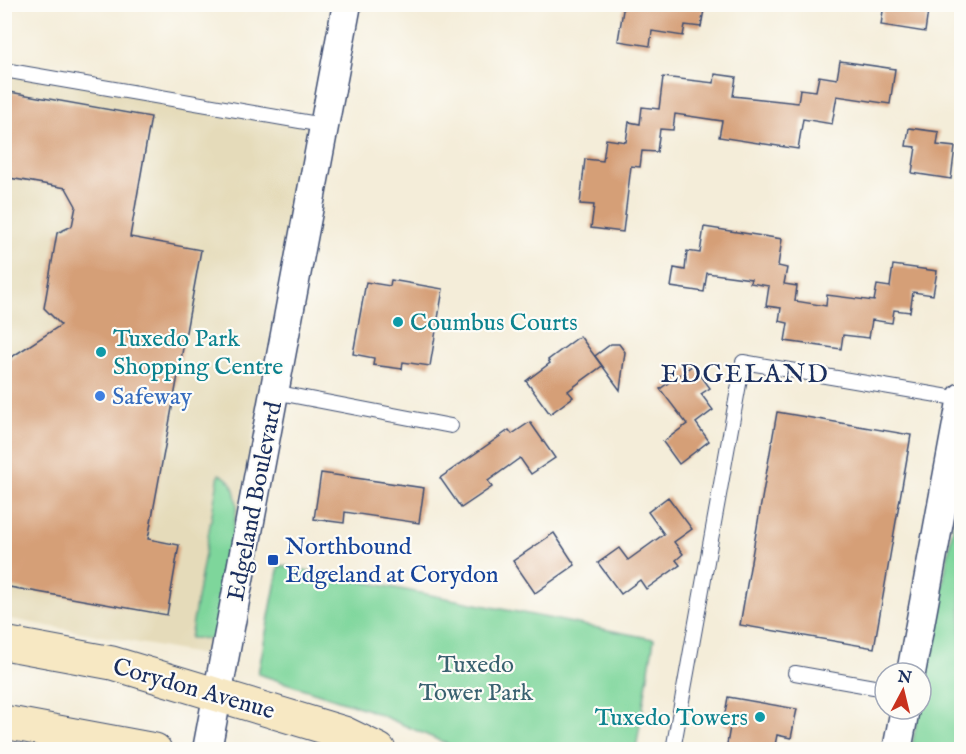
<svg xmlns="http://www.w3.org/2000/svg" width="966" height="754" font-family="'IM FELL English',serif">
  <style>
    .built { fill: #e5dbba }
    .green { fill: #7ed69b; stroke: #4c827c; stroke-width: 1.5 }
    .building { fill: #d59f77 }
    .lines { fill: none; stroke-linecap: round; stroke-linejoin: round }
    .service-casing { stroke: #3c4c70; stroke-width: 16 }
    .minor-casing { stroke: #3c4c70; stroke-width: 31 }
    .secondary-casing { stroke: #3c4c70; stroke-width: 35 }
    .service { stroke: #fff; stroke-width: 14 }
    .minor { stroke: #fff; stroke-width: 28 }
    .secondary { stroke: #f7e8c3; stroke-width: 33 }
    .culture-dot { fill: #0f9aa8; stroke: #fdfcf7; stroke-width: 2 }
    .shop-dot { fill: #3f7fe0; stroke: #fdfcf7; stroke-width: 2 }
    .transit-dot { fill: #1a4fb4; stroke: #fdfcf7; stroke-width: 2 }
    .labels { text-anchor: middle; stroke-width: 4.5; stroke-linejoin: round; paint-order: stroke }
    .culture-label { font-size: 24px; fill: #0d838f; stroke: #fdfcf7; text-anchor: start }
    .shop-label { font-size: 24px; fill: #366cbe; stroke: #fdfcf7; text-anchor: start }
    .street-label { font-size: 24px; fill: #1b2f5e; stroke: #fdfcf7 }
    .transit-label { font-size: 24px; fill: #164399; stroke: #fdfcf7; text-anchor: start }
    .park-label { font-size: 24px; fill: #396170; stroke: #fdfcf7 }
    .neighbourhood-label { font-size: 26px; letter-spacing: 1.5px; fill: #1b2f5e; stroke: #fdfcf7 }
  </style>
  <rect width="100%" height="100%" fill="#fdfcf7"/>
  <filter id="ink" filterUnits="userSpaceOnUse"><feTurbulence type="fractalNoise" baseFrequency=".0167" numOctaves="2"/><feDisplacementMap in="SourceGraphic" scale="12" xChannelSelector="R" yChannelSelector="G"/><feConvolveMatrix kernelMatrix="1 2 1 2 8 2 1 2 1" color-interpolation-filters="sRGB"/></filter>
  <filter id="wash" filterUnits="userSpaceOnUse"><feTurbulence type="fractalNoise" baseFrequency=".008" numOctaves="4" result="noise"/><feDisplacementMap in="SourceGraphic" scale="24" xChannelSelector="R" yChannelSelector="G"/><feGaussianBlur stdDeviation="1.35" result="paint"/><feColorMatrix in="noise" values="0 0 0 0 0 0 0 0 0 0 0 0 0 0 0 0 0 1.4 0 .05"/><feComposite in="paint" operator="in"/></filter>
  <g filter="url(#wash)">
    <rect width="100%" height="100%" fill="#f4edd9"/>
    <polygon class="built" points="4,69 307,125 214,657 5,618"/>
    <g class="green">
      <path d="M219,474C233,479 235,491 237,505L217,639L190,638Z"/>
      <polygon points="961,480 961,749 911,750 919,709 921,709"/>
      <polygon points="279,565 654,639 636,749 459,749 369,710 258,674"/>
    </g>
    <g id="blocks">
      <g class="building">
        <polygon points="624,4 705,4 701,27 685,25 683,36 652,31 650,46 618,41"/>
        <polygon points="884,4 929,4 925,32 881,25"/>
        <polygon points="840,61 895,69 890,104 837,96 832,124 803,119 798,149 719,137 722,121 675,114 673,130 660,129 657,152 642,151 640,167 631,166 623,232 591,228 594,205 580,204 585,159 603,161 606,139 626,142 629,122 640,124 642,107 659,109 663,77 714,83 715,74 736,77 733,96 798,103 800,89 816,91 819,76 837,79"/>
        <polygon points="4,91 151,117 130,237 201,250 148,539 179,545 167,615 4,586 4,362 61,325 44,308 57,233 72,226 76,206 66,188 4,177"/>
        <polygon points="909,128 939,132 937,145 955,147 951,179 912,173 916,147 906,146"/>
        <polygon points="704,227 782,239 778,266 787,268 784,284 797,286 795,301 826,306 827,295 874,301 877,285 890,287 893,265 937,271 933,295 913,292 910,312 894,310 892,323 872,320 869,338 843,335 841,349 785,341 788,323 779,321 781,308 766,306 769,286 750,283 751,279 707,273 704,292 671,287 674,268 685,270 687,251 700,253"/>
        <polygon points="391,280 443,289 430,366 403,362 402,369 373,365 374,358 353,354 366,282 390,286"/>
        <polygon points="580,336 602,366 568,391 573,397 550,414 526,381 550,363 548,360"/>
        <polygon points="611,344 619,344 625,352 620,390 595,356"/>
        <polygon points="693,365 710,388 701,394 713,410 696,423 709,441 679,464 663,442 687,424 660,389"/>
        <polygon points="777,412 911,435 874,648 740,625"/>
        <polygon points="530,422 555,458 531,474 520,458 488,481 492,487 461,508 440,478 509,430 512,434"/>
        <polygon points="321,473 424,488 419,523 345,512 344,523 314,519"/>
        <polygon points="668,497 692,529 674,542 683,554 676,560 680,565 646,589 640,580 621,594 598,563 619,548 628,560 664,534 648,512"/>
        <polygon points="554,533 575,565 535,593 513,561"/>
        <polygon points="728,697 797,709 791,738 777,735 774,750 726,750 730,727 723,724"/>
      </g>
    </g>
  </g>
  <g filter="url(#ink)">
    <use href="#blocks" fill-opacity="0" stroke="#3c4c70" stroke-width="1.5"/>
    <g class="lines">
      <defs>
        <g id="service">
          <polyline points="4,70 323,125"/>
          <polyline points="274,392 451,426"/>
          <polyline points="795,673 885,689"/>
          <polyline points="673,750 743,362 961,399"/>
        </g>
        <g id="minor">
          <polyline points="911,673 962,397"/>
          <polyline points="207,750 347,4"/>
          <polyline points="897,750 905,709"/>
        </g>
        <g id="secondary">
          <polyline points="4,643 112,663 344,733 379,750"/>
          <polyline points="4,722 155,750"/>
        </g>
      </defs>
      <use href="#service" class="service-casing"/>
      <use href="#minor" class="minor-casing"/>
      <use href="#secondary" class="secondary-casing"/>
      <use href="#service" class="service"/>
      <use href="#minor" class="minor"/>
      <use href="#secondary" class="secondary"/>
    </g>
  </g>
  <g class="culture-dot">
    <circle cx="398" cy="322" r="6"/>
    <circle cx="101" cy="352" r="6"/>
    <circle cx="760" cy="717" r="6"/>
  </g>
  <circle class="shop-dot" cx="100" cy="396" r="6"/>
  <rect class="transit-dot" x="267" y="554" width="12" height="12" rx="3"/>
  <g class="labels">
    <g class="culture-label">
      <text x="410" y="330">Coumbus Courts</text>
      <text x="113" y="346">Tuxedo Park<tspan x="113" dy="28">Shopping Centre</tspan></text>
      <text x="748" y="725" text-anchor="end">Tuxedo Towers</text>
    </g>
    <g class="shop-label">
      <text x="112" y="404">Safeway</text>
    </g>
    <g class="street-label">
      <text transform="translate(254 501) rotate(-79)" y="8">Edgeland Boulevard</text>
      <text transform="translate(194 688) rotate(16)" y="8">Corydon Avenue</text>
    </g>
    <g class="transit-label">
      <text x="285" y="554">Northbound<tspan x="285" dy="28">Edgeland at Corydon</tspan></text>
    </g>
    <g class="park-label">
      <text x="476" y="672">Tuxedo<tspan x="476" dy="28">Tower Park</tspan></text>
    </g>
    <g class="neighbourhood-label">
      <text x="745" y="382">EDGELAND</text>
    </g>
  </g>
  <rect width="966" height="754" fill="none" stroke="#fdfcf7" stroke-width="24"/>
  <g transform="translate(903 691) rotate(7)"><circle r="28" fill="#fdfcf7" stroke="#a3aaba" stroke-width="1.5"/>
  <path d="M0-4.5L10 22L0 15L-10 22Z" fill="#c8321e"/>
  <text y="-9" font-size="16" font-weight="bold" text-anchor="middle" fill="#1b2f5e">N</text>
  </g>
</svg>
